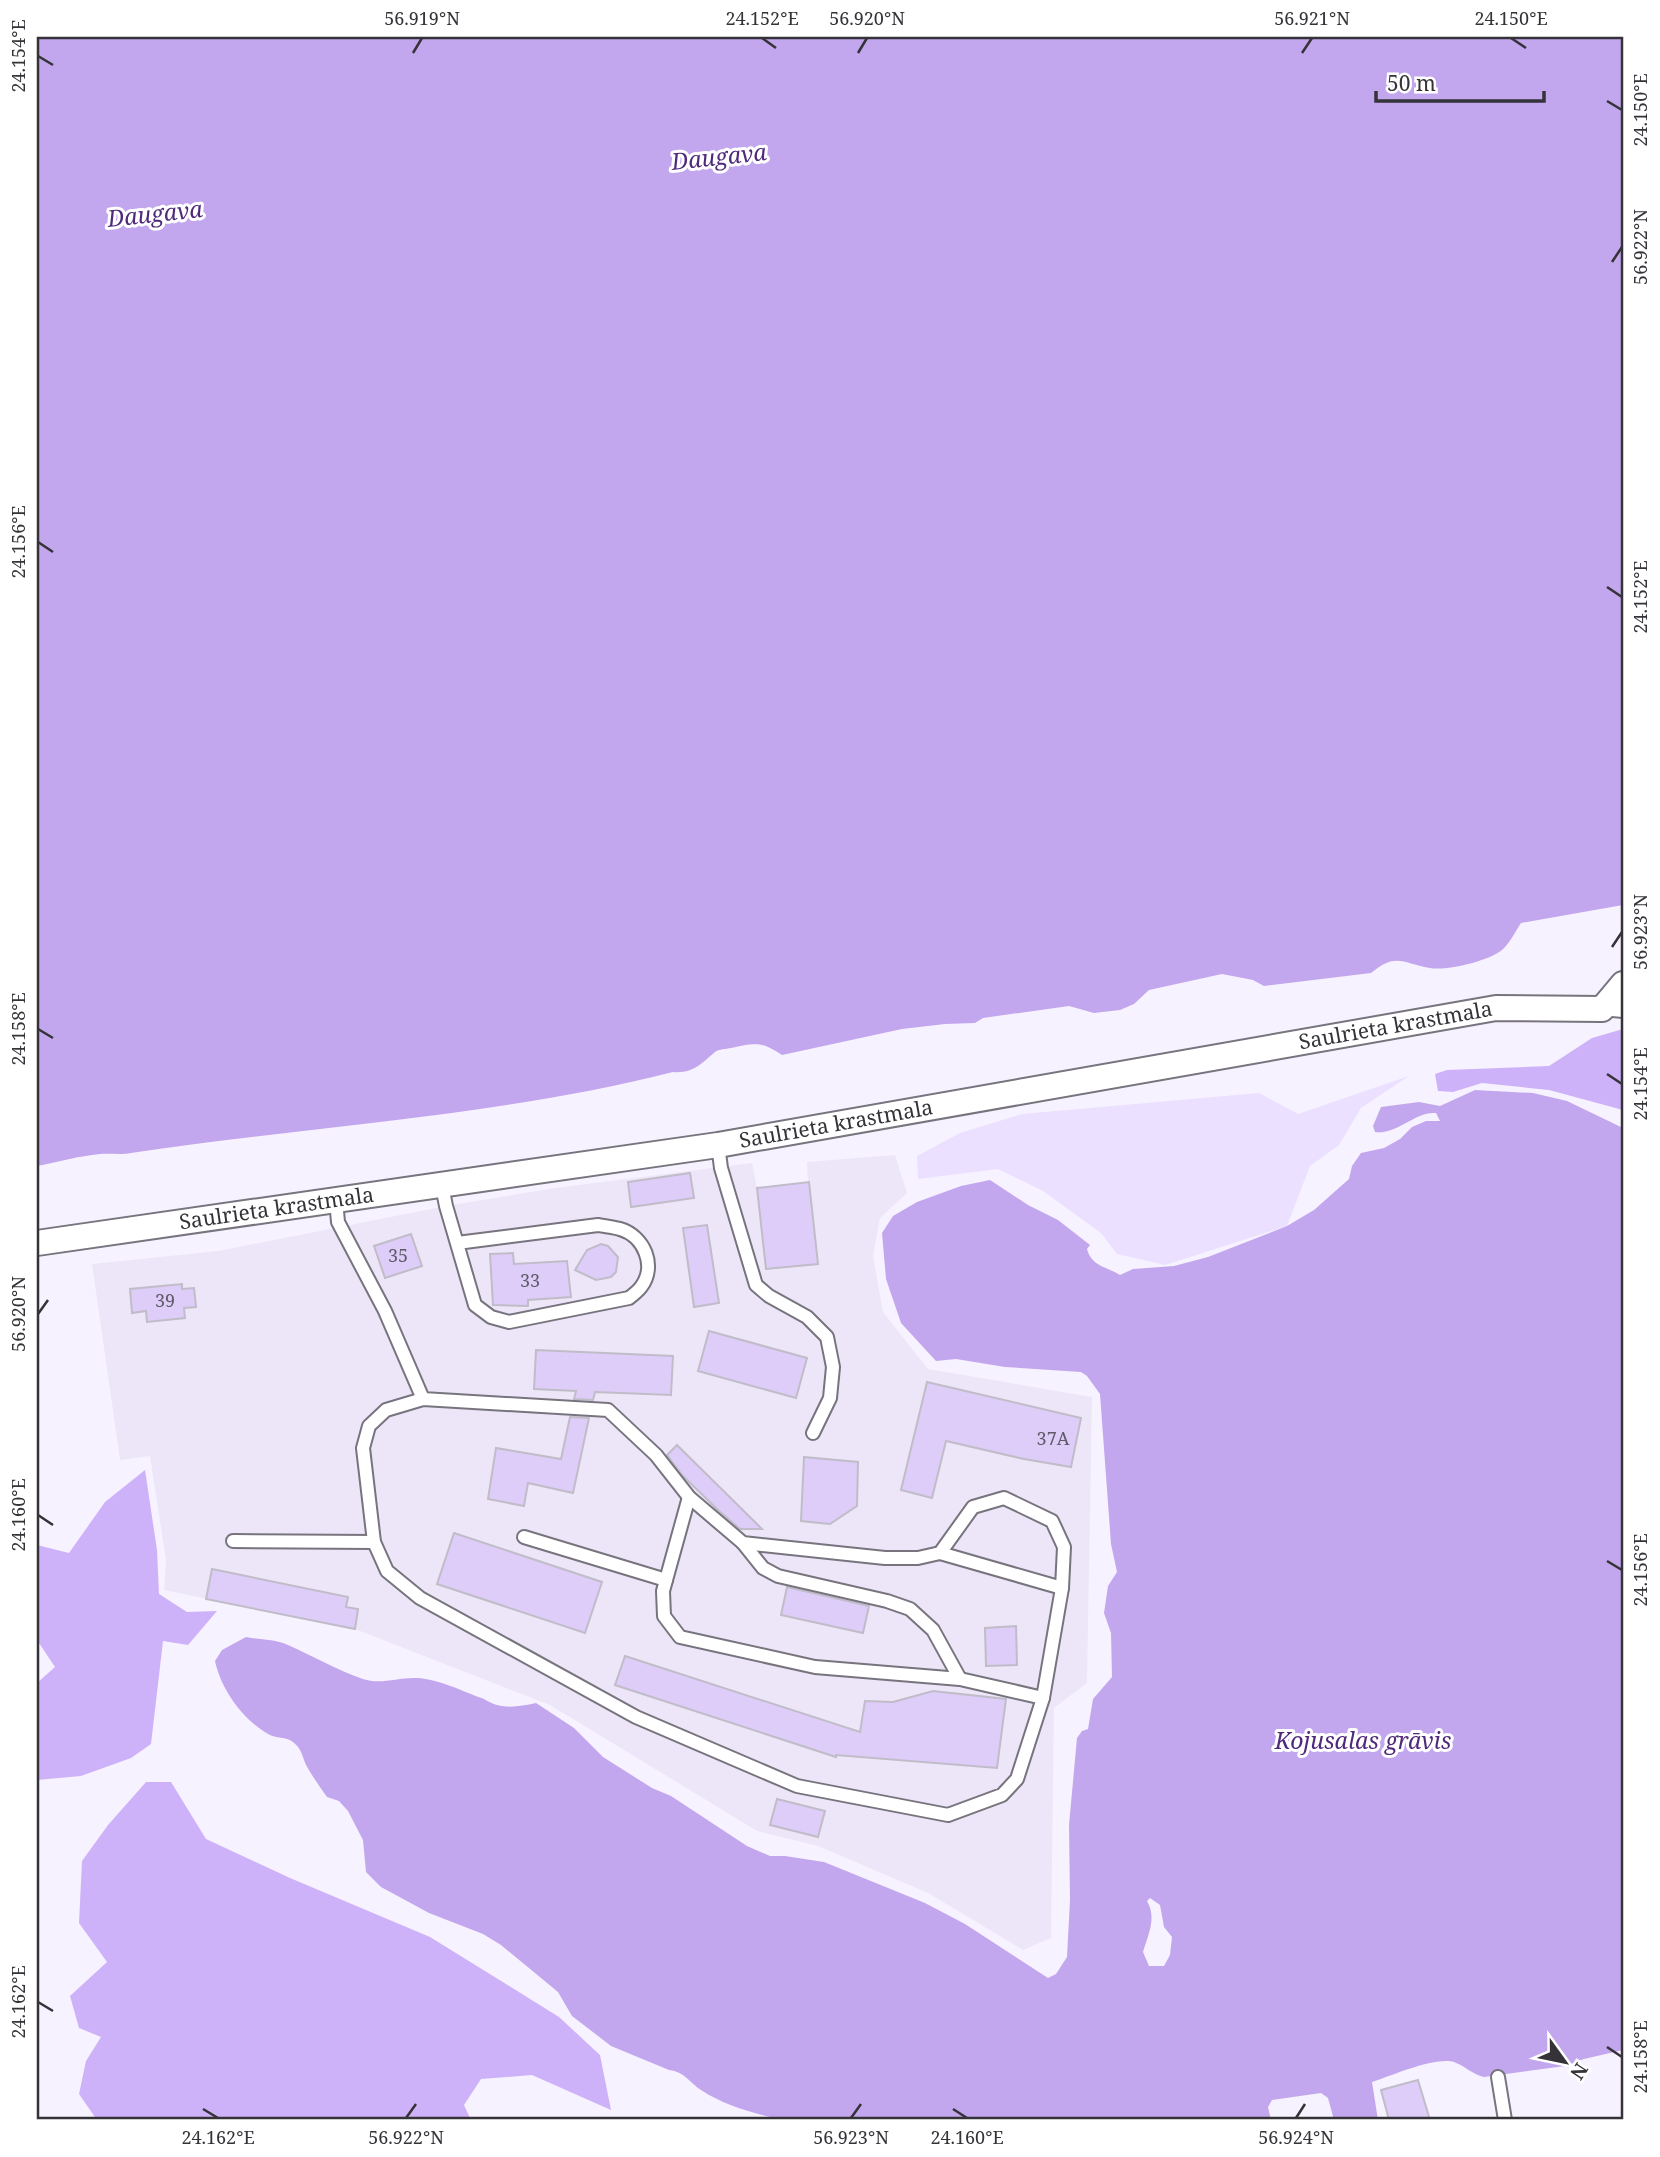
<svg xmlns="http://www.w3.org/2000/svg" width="1660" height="2157" font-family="'Noto Serif',serif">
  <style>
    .built { fill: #ede6f9 }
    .green { fill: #ebe0ff }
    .forest { fill: #ceb2f9 }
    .water { fill: #c3a7ee; fill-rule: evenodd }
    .building { fill: #ddcdf8; stroke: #c0bcc8; stroke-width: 2 }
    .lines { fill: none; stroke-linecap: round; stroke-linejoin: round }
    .service-casing { stroke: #77747e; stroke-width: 16 }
    .minor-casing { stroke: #77747e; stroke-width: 28 }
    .service { stroke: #fff; stroke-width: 12 }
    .minor { stroke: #fff; stroke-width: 24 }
    .ticks { fill: none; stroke: #353338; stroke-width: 2.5 }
    .labels { text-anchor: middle; stroke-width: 6; stroke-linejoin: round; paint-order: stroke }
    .number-label { font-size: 18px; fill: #5f5a68 }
    .street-label { font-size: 21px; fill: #353338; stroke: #fff }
    .water-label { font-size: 23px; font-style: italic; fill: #4f297a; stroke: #fff }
    .neatline { fill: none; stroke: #353338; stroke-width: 2.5 }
    .ticks-label { font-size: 18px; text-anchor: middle; fill: #353338 }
  </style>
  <rect width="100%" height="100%" fill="#f7f2ff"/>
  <polygon class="built" points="895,1155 907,1193 880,1218 873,1256 883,1312 928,1369 1092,1397 1087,1683 1054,1708 1051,1938 1023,1950 928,1893 818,1846 757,1831 550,1705 355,1629 164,1590 166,1560 150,1456 120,1460 92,1264 218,1251 446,1206 555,1188 752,1163 757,1188 808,1182 807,1162"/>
  <polygon class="green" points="1409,1076 1361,1108 1339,1145 1310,1166 1287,1226 1165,1265 1117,1254 1101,1233 1043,1191 998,1169 918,1179 917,1156 960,1133 1022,1114 1259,1093 1298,1114"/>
  <g class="forest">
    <polygon points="1623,1029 1623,1110 1549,1090 1482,1083 1453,1092 1438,1091 1435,1074 1447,1070 1549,1066 1592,1038"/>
    <polygon points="145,1470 157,1550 159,1594 187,1612 217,1611 188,1645 163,1641 151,1744 131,1758 81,1776 37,1780 37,1683 55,1667 37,1640 37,1545 69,1553 105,1502"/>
    <polygon points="146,1782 171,1782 206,1839 290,1878 430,1937 559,2017 600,2055 611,2110 532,2075 481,2079 464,2105 471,2120 97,2120 79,2094 86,2061 101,2037 79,2028 70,1996 107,1962 79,1923 82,1861 108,1825"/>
  </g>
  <g class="water">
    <path d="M37,37H1623V905L1521,923C1515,932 1510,943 1502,950C1489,961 1447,971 1430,968C1402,963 1396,952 1371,973L1264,986L1253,980L1222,974L1149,990L1134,1004L1120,1010L1094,1013L1069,1006L983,1018L975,1023L945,1024L902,1029L782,1055C761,1041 755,1043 731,1048C726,1049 719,1049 715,1052C702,1063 693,1074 673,1072C496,1117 312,1126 131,1153C121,1155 110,1153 100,1154C79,1156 58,1162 37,1166Z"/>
    <path d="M1475,1090L1533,1093L1567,1101L1623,1128V2050L1584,2059L1565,2066L1484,2077C1472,2074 1465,2066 1454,2062C1436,2056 1390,2076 1372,2082L1378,2120H1334L1328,2098L1321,2093L1272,2100L1268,2107L1271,2120H1218L1216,2118L1209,2120H784C756,2114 725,2106 701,2090C689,2082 685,2072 669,2070L611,2046L572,2016L558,1992L501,1945L483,1934L429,1913L381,1887L366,1872L363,1840L348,1811L339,1801L327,1797C320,1787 312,1776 306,1765C302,1756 302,1749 293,1742C286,1736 276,1739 268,1734C242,1719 221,1689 215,1661L222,1650L246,1637C260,1640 274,1639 288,1645C313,1656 337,1670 363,1679C381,1685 398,1677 417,1678C439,1679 464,1692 484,1699C501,1710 517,1707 536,1703L574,1728L603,1757L652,1788L671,1796L747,1846L770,1856H785L824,1862L925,1903L965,1924L1048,1978L1056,1974L1067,1957L1070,1900L1069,1825L1077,1738L1082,1731L1088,1729L1093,1699L1112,1677L1111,1633L1104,1613L1108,1586L1117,1572L1111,1544L1100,1394L1087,1376L1081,1372L1005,1367L956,1359L936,1361L901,1323L886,1279L882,1233L893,1216L917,1202L961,1186L990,1180L1028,1205L1058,1220L1090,1245L1087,1249C1092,1267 1106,1266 1120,1275L1133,1269L1174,1266L1208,1257L1287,1226L1314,1210L1349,1179L1352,1166L1361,1153L1384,1148L1400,1139L1412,1127L1426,1121H1440L1436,1113C1415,1111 1397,1135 1375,1132L1373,1126L1381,1107L1419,1102L1440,1106ZM1150,1898L1160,1905L1164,1927L1172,1937L1170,1955L1164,1966H1149L1143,1952C1148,1935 1157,1918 1147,1901Z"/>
  </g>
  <g class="building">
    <polygon points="690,1173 694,1198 631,1207 628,1182"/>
    <polygon points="809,1182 818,1264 766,1269 757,1188"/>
    <polygon points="707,1225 719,1303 694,1307 683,1228"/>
    <polygon points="411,1234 422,1266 385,1278 374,1246"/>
    <polygon points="601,1244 608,1246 618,1257 616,1272 611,1277 596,1280 575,1270 587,1250"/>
    <polygon points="513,1253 514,1264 567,1261 571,1297 528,1300 528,1306 493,1305 490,1254"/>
    <polygon points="182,1284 182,1289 194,1288 196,1307 184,1308 185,1318 147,1322 146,1311 132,1313 130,1289"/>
    <polygon points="709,1331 807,1358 796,1398 698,1371"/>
    <polygon points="536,1350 673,1356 671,1395 595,1392 593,1400 574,1399 576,1391 534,1389"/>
    <polygon points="927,1382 1081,1418 1071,1467 1024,1459 946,1441 932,1498 901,1490"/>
    <polygon points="570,1417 589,1418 573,1493 528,1483 524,1506 488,1499 496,1448 561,1459"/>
    <polygon points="677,1445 762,1529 740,1529 719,1511 682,1475 667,1455"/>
    <polygon points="804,1457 858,1462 857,1506 830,1524 801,1521"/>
    <polygon points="454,1533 602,1582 585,1633 437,1584"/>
    <polygon points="212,1569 348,1597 346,1607 358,1609 355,1629 206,1599"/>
    <polygon points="787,1587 869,1606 863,1633 781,1615"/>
    <polygon points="1016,1626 1017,1665 986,1666 985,1628"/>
    <polygon points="625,1656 860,1732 865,1701 893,1702 933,1691 1006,1699 997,1768 836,1755 836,1757 615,1685"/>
    <polygon points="777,1799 825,1811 818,1837 770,1825"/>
    <polygon points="1418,2080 1430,2120 1389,2120 1381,2090"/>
  </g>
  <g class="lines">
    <defs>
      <g id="service">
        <polyline points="1602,1009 1623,1011"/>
        <polyline points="718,1145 721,1168 756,1285 769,1296 807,1317 827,1337 833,1367 830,1398 813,1433"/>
        <path d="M442,1186L446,1206L475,1305L491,1317L509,1322L629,1298C633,1295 638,1291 641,1287C657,1266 644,1236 620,1229C613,1227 605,1226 598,1225L457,1243"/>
        <polyline points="336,1200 338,1222 385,1311 423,1399 608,1410 656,1455 689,1497 743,1543 885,1558 918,1558 940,1553 973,1507 1004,1498 1052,1521 1064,1547 1062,1588 1043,1698 1017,1779 1002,1795 948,1815 797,1786 636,1717 420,1598 387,1571 374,1542 363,1448 369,1426 386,1410 423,1399"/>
        <polyline points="689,1497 663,1591 664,1616 680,1637 815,1667 960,1679 1043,1698"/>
        <polyline points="524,1537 666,1580"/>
        <polyline points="233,1541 374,1542"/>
        <polyline points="743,1543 763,1568 778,1576 887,1601 910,1609 933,1630 960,1679"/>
        <polyline points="940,1553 1062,1588"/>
        <polyline points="1498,2077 1505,2120"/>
      </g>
      <g id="minor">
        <path id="s1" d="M37,1243L718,1145L1496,1008L1602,1009L1623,984"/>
      </g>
    </defs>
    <use href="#service" class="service-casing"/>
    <use href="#minor" class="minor-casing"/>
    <use href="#service" class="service"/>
    <use href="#minor" class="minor"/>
  </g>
  <path class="ticks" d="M762,38L776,48M1511,38L1526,48M413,53L422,38M858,53L867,38M1302,53L1312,38M38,56L53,65M1607,101L1622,110M1612,262L1622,247M38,542L53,552M1607,587L1622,597M1612,947L1622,932M38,1029L53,1038M1607,1074L1622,1084M38,1314L48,1300M38,1515L53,1525M1607,1561L1622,1570M38,2002L53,2011M1607,2047L1622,2057M203,2109L218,2118M953,2109L967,2118M406,2118L416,2104M851,2118L861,2104M1296,2118L1305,2104"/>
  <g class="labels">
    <g class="number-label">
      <text x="398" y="1262">35</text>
      <text x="530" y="1287">33</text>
      <text x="165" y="1307">39</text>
      <text x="1053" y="1445">37A</text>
    </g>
    <g class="street-label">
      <text dy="7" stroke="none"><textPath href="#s1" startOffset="1376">Saulrieta krastmala</textPath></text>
      <text dy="7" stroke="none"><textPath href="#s1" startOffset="808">Saulrieta krastmala</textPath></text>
      <text dy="7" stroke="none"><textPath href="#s1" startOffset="242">Saulrieta krastmala</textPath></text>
    </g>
    <g class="water-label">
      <text transform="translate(719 157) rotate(-6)" y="8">Daugava</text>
      <text transform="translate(155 214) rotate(-6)" y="8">Daugava</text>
      <text x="1363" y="1749">Kojusalas grāvis</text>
    </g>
  </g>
  <rect width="1660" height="2157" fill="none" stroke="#ffffff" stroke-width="77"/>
  <g transform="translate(1565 2062) rotate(123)" stroke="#ffffff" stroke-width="5" paint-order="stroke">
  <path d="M0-5L12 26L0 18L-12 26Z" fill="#353338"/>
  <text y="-10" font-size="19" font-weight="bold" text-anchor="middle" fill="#353338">N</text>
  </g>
  <path d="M1376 91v10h168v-10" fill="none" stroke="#353338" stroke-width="3.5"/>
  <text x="1387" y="91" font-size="21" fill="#353338" stroke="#ffffff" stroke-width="5" paint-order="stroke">50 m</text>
  <rect x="38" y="38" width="1584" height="2080" class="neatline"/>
  <g class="ticks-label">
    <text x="422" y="25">56.919°N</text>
    <text x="762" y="25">24.152°E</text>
    <text x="867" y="25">56.920°N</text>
    <text x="1312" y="25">56.921°N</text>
    <text x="1511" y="25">24.150°E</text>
    <text transform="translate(19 56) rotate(-90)" y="6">24.154°E</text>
    <text transform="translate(1641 110) rotate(-90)" y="6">24.150°E</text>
    <text transform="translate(1641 247) rotate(-90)" y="6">56.922°N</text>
    <text transform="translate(19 542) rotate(-90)" y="6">24.156°E</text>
    <text transform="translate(1641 597) rotate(-90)" y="6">24.152°E</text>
    <text transform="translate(1641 932) rotate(-90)" y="6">56.923°N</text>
    <text transform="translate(19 1029) rotate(-90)" y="6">24.158°E</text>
    <text transform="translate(1641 1084) rotate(-90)" y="6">24.154°E</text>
    <text transform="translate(19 1314) rotate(-90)" y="6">56.920°N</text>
    <text transform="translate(19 1515) rotate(-90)" y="6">24.160°E</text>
    <text transform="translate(1641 1570) rotate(-90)" y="6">24.156°E</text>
    <text transform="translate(19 2002) rotate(-90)" y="6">24.162°E</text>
    <text transform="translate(1641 2057) rotate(-90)" y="6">24.158°E</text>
    <text x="218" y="2144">24.162°E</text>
    <text x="406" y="2144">56.922°N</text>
    <text x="851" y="2144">56.923°N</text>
    <text x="967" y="2144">24.160°E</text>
    <text x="1296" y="2144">56.924°N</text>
  </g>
</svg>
